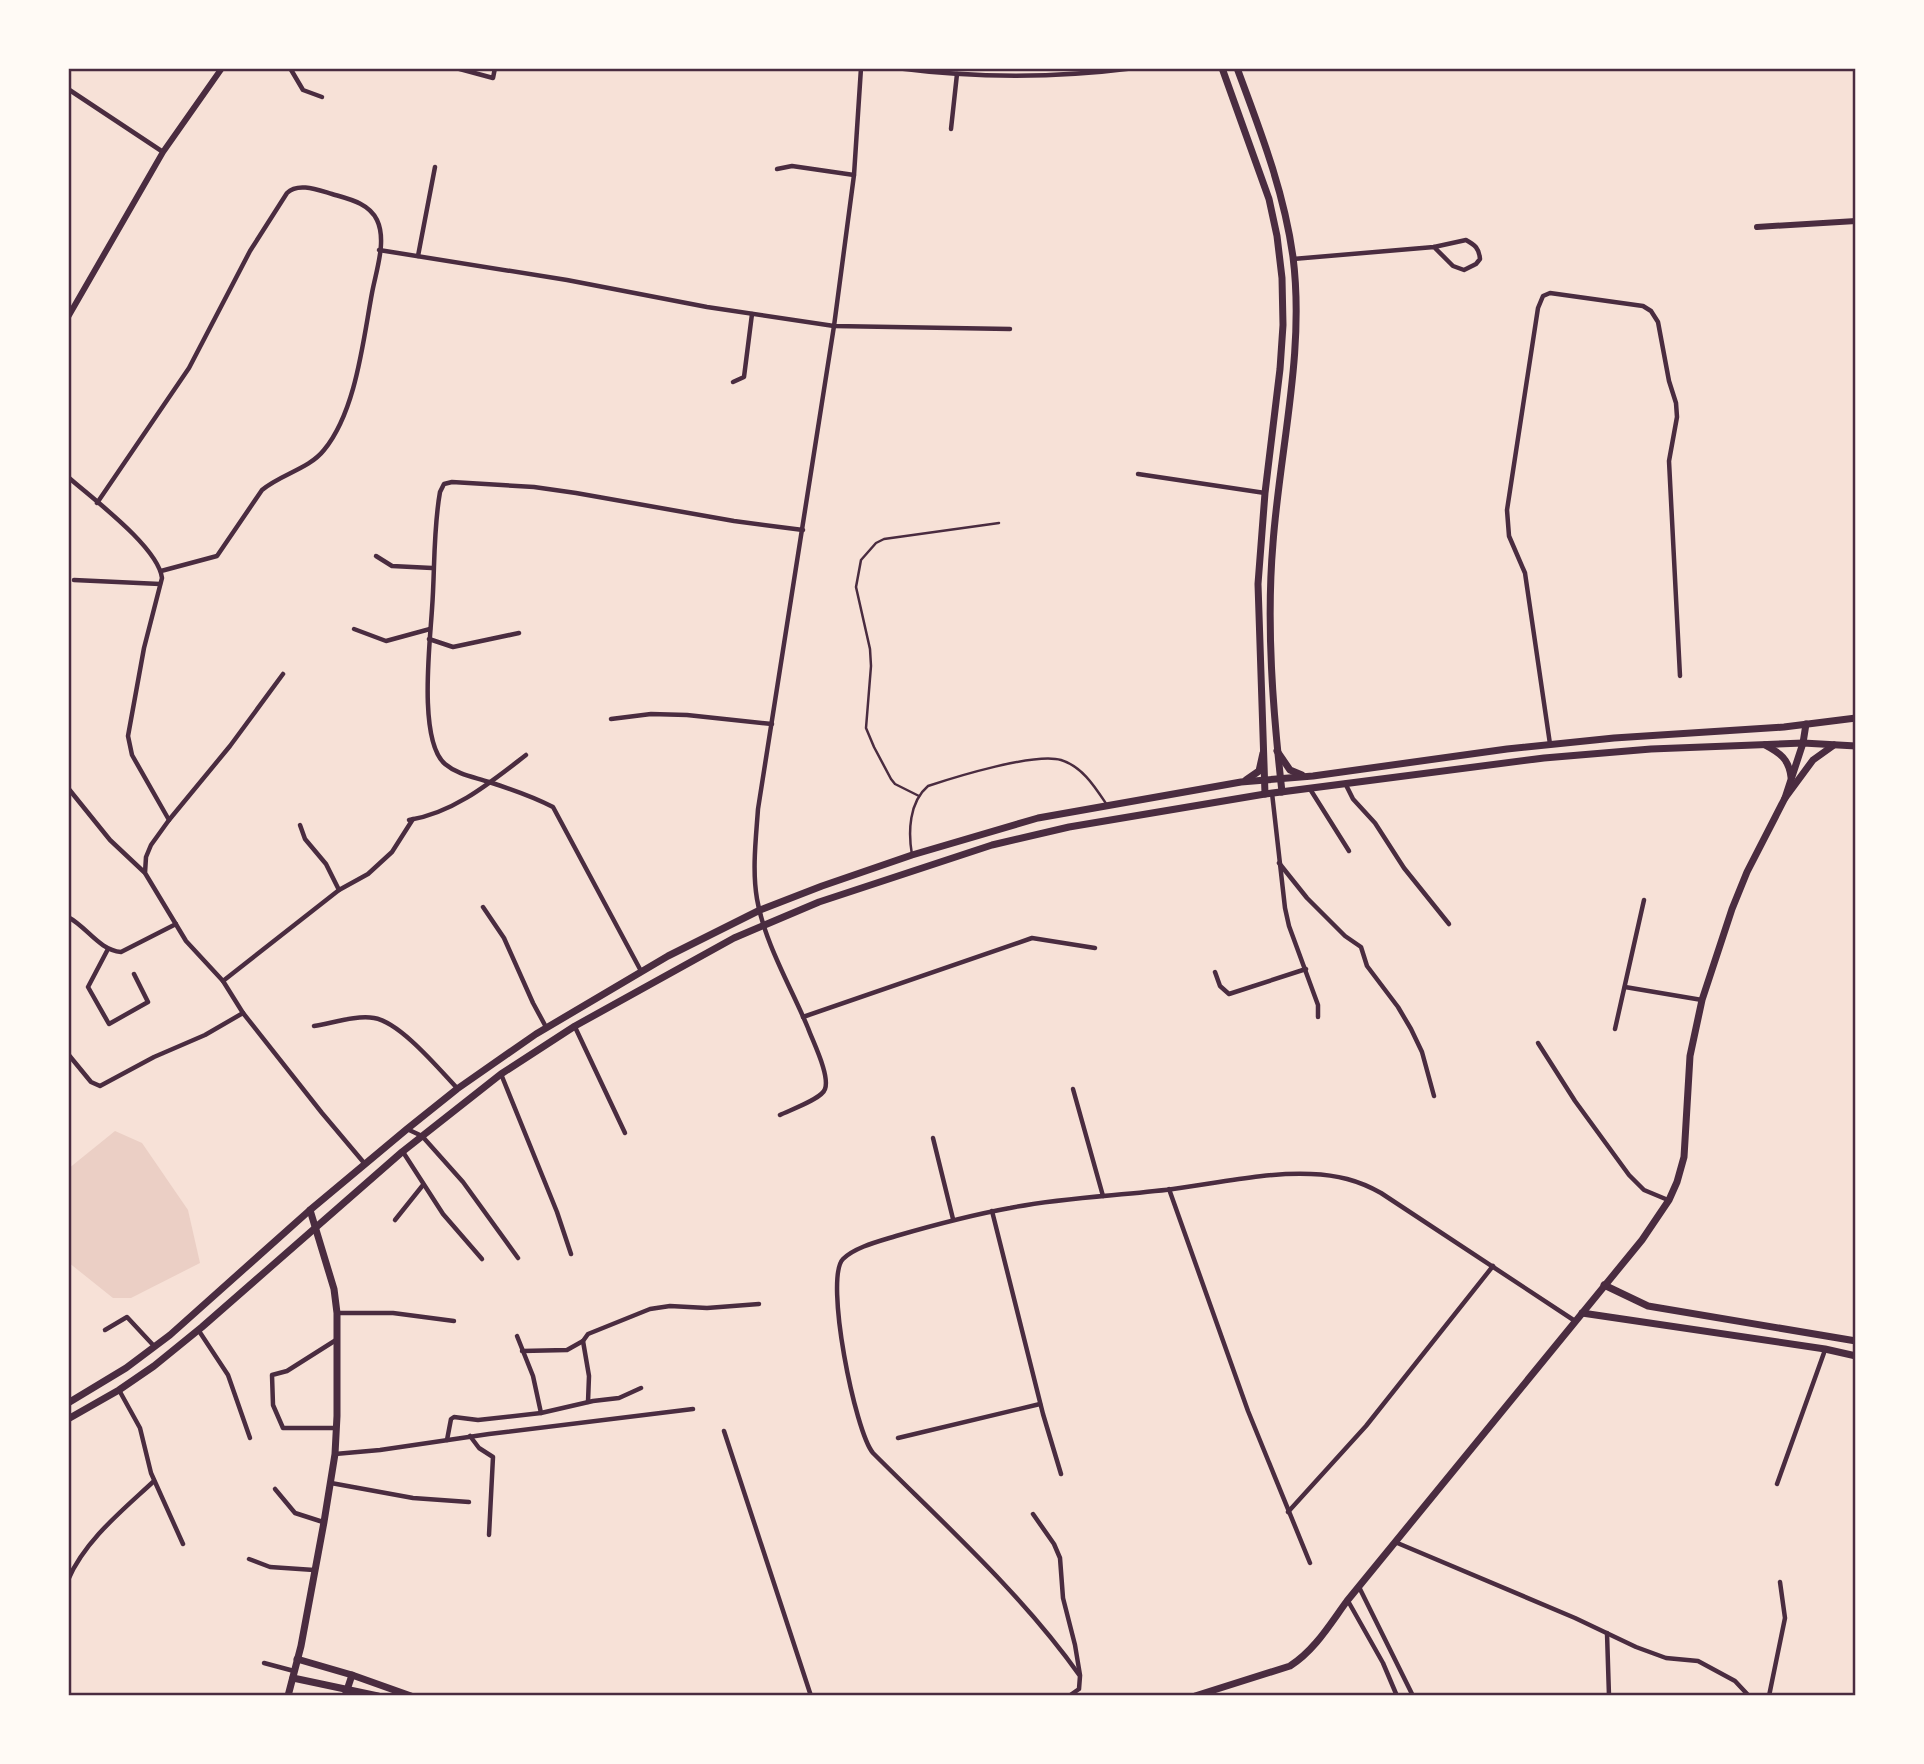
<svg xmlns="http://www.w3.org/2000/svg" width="1924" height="1764" font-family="'Asap Condensed',sans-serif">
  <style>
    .green { fill: #ebcfc5 }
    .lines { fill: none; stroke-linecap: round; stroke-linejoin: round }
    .service { stroke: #4a2c40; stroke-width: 2.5 }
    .minor { stroke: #4a2c40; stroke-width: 4.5 }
    .tertiary { stroke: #4a2c40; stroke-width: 6 }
    .secondary { stroke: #4a2c40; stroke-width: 7 }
    .primary { stroke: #4a2c40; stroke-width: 7 }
    .neatline { fill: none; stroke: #4a2c40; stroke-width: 2.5 }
  </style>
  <rect width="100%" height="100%" fill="#f7e1d7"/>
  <polygon class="green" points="115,1131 142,1143 188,1210 200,1263 131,1298 113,1298 68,1262 68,1169"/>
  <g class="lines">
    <g class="service">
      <polyline points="919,796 895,784 891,779 874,747 866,728 871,666 870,649 856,587 861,560 876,543 884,539 999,523"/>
      <path d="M912,855C908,832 909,802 928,786C955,777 1036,752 1061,760C1083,767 1095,787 1107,805"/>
    </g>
    <g class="minor">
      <polyline points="290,68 303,90 322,97"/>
      <polyline points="456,68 493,78 495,68"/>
      <path d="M896,68C974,78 1057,78 1135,68"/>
      <polyline points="68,89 163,152"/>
      <polyline points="951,129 957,74"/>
      <polyline points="777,169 792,166 854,175"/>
      <polyline points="379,250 567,280 707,307 834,326 1010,329"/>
      <polyline points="418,256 435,167"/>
      <path d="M1293,259L1434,247L1466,240C1475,245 1479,248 1480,259L1476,264L1464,270L1453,266L1434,247"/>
      <polyline points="733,382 744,377 752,314"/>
      <polyline points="1138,474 1265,493"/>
      <path d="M68,477C93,499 158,547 162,578L144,648L128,736L132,755L169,820L151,845L146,857L145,873L186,941L223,981L243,1013L322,1113L365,1164"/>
      <path d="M97,503L189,368L250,251L287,193C298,182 318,190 332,194C349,199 369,203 377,220C387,241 376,271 372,293C363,341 356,411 324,450C309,469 281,474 262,490L217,556L161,571"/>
      <polyline points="376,556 392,566 432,568"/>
      <polyline points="74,580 160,584"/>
      <polyline points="354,629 386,641 430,629"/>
      <polyline points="429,639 453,647 519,633"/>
      <polyline points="611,719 651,714 687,715 772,724"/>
      <polyline points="1550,744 1525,573 1509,536 1507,510 1538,308 1543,296 1550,293 1643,306 1651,311 1658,322 1669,381 1676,403 1677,417 1669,461 1680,676"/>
      <polyline points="1345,783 1353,799 1375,823 1404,868 1449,924"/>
      <polyline points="68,788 110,840 144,872"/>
      <polyline points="1310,789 1349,851"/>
      <polyline points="1272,793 1285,908 1289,926 1318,1005 1318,1017"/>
      <polyline points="169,820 230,746 283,674"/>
      <path d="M409,820C454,813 491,782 526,755"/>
      <polyline points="300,825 305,839 326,864 339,890"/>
      <polyline points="1279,863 1307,898 1345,936 1361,947 1367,966 1398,1007 1411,1029 1422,1052 1434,1096"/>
      <polyline points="483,907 504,938 533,1003 546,1027"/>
      <path d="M68,917C87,927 99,950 121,952L176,924"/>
      <polyline points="108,949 88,987 109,1024 148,1002 134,974"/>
      <path d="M641,971L553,807C534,797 511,789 489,782C474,777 458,775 445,764C418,741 430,643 432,609C435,570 433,531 440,492L444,484L452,482L534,487L576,493L734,521L803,530"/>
      <polyline points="1215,972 1220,986 1229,994 1306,969"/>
      <polyline points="223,981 339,890 368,874 392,852 413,819"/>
      <polyline points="1625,987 1702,1000"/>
      <polyline points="803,1017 1032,938 1095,948"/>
      <path d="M314,1026C333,1023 356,1015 374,1018C400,1022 439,1069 457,1088"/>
      <polyline points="575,1027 625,1133"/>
      <polyline points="1615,1029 1644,900"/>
      <polyline points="1538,1043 1575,1101 1629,1175 1644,1190 1668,1200"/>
      <polyline points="68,1054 91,1082 100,1086 154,1057 205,1035 243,1013"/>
      <polyline points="501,1074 557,1212 571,1254"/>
      <polyline points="1073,1089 1103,1196"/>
      <path d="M780,1115C790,1110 822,1099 825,1089C830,1075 813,1042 808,1028C791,987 765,944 757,899C752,870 756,838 758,809L834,326L854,175L861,68"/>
      <polyline points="407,1129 422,1136 463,1182 518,1258"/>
      <polyline points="933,1138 953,1219"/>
      <polyline points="403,1152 443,1214 482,1259"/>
      <polyline points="1169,1189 1248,1411 1310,1563"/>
      <polyline points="992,1211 1043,1414 1061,1474"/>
      <polyline points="395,1220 423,1185"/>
      <polyline points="338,1313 393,1313 454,1321"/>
      <polyline points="105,1330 127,1317 154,1346"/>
      <polyline points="199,1331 228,1375 250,1438"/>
      <polyline points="517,1336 533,1376 541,1413"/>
      <polyline points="522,1351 567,1350 583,1341"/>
      <polyline points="119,1390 140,1428 151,1473 183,1544"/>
      <polyline points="588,1402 589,1376 583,1341 588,1334 650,1309 670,1306 707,1308 759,1304"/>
      <polyline points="336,1428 283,1428 273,1405 272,1375 287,1371 336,1340"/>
      <polyline points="724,1431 811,1696"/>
      <polyline points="470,1436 479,1448 493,1457 489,1535"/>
      <polyline points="898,1438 1040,1404"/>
      <polyline points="447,1440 451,1419 454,1417 478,1420 541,1413 593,1401 619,1398 641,1388"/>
      <polyline points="335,1454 380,1450 489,1434 693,1409"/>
      <polyline points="331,1483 413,1498 469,1502"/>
      <polyline points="1777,1484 1825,1350"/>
      <polyline points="275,1489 295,1513 323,1522"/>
      <polyline points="1288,1512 1366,1426 1493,1266"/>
      <polyline points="1033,1514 1054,1544 1060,1558 1063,1598 1075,1645 1080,1675"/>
      <polyline points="1395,1542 1575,1618 1636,1647 1666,1658 1698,1661 1735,1681 1749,1696"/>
      <polyline points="249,1559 270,1567 314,1570"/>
      <path d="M68,1580C85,1540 123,1510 154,1481"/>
      <polyline points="1359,1587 1413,1696"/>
      <polyline points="1348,1601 1383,1663 1397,1696"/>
      <polyline points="1607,1633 1609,1696"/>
      <polyline points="264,1663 294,1671"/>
      <path d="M1069,1696L1079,1689L1080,1676C1022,1594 944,1524 873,1453C855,1432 824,1278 843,1259C855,1247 880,1241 896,1236C934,1225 971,1215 1010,1208C1064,1197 1119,1196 1173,1189C1218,1183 1265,1172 1311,1174C1337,1175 1358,1180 1381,1193L1575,1321"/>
      <polyline points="1769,1696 1785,1618 1780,1582"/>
    </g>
    <g class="tertiary">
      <polyline points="1757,227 1856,221"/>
      <polyline points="68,317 163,152 222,68"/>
    </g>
    <g class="secondary">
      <polyline points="1222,68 1269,199 1277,236 1282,278 1283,325 1280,369 1265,493 1258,584 1265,794"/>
      <path d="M1237,68C1260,130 1284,191 1293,257C1305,352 1280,448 1273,543C1266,625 1273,711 1282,792"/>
      <polyline points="1604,1285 1648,1306 1856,1341"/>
      <polyline points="1582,1313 1825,1349 1856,1356"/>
      <polyline points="297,1659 352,1675 411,1696"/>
      <polyline points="293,1678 378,1696"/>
      <polyline points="288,1696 301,1646 324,1522 335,1454 337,1416 337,1313 334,1289 310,1210"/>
      <polyline points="345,1696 352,1675"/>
      <path d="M1195,1696L1290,1666C1315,1650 1330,1624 1347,1601L1642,1240L1669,1200L1677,1182L1684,1157L1690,1056L1702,1000L1732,909L1747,872L1785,798L1803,743L1806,724"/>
    </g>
    <g class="primary">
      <path d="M1765,745C1780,753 1789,759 1791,777"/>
      <polyline points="1277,751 1290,770 1302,775"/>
      <polyline points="1246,780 1259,771 1263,753"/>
      <polyline points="1785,798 1813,760 1834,745"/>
      <polyline points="68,1403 126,1368 170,1335 310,1210 407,1129 457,1089 536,1034 668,956 760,910 822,886 912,855 1038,818 1241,782 1313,776 1507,749 1614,738 1784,727 1856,718"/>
      <polyline points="68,1419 119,1390 154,1366 202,1327 402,1152 501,1074 575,1026 734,938 819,902 992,845 1069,827 1265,794 1544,758 1651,749 1803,743 1856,746"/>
    </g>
  </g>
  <rect width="1924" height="1764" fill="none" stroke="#fffaf5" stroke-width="140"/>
  <rect x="70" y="70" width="1784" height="1624" class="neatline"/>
</svg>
